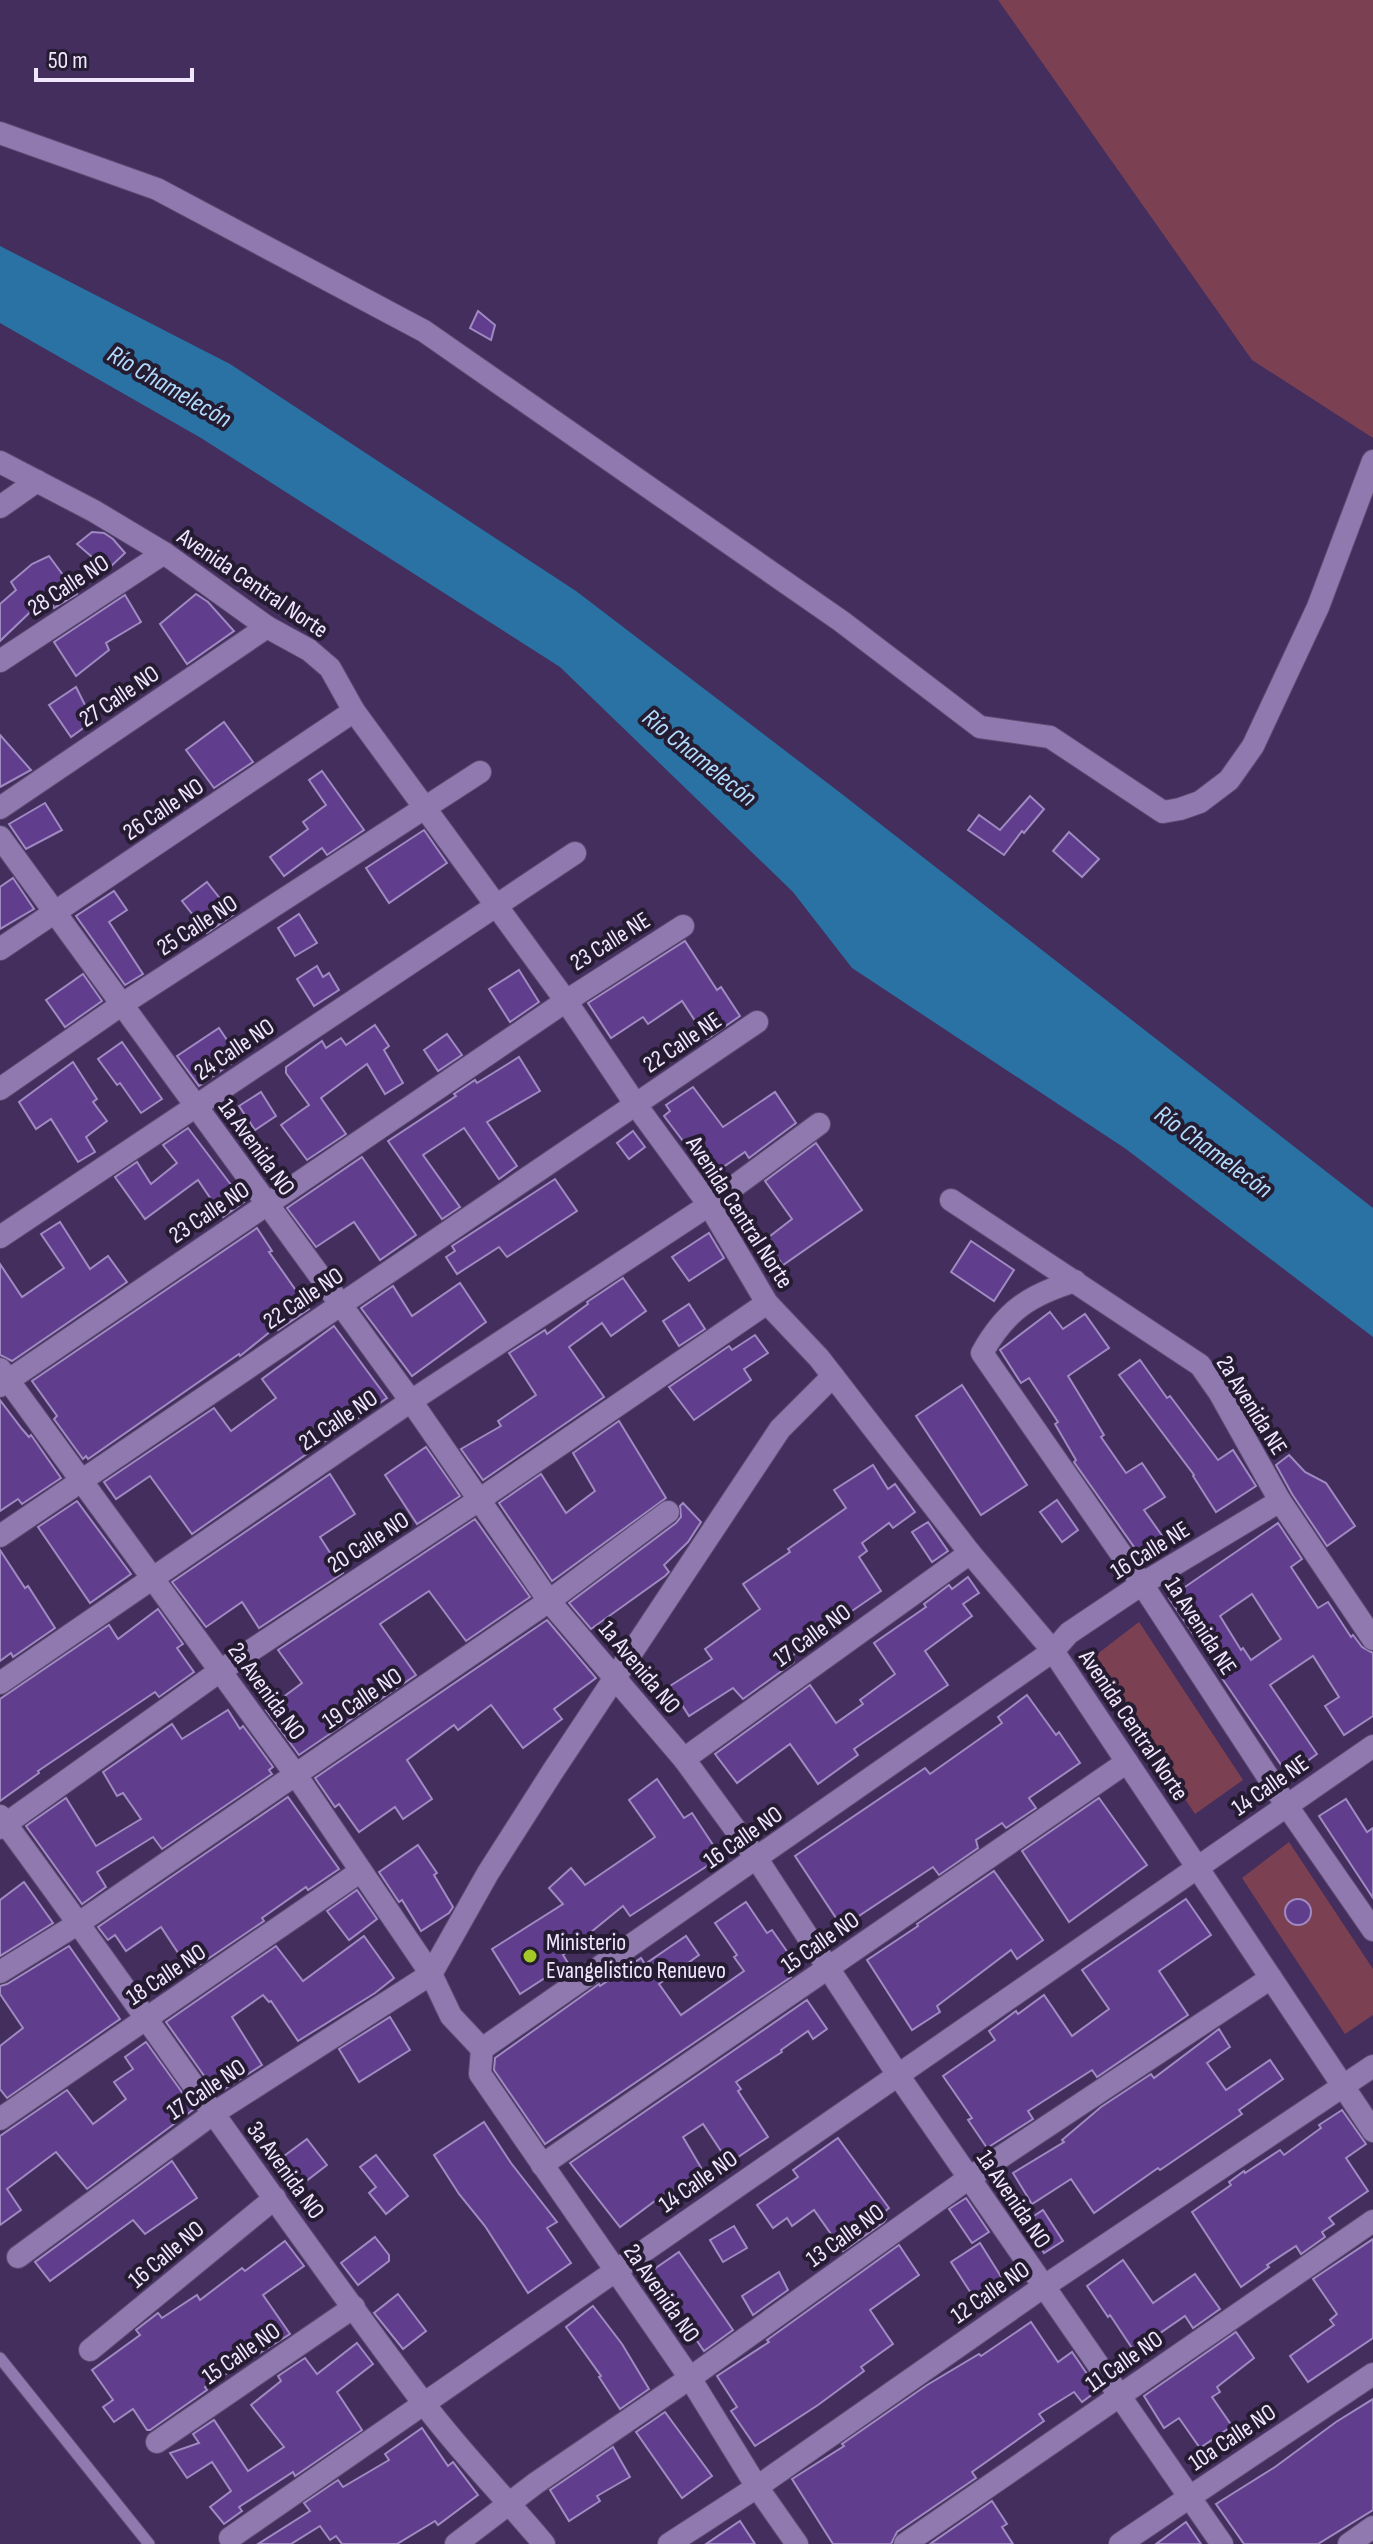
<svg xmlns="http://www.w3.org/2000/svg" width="1373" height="2544" font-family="'Sofia Sans Condensed',sans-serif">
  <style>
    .green { fill: #7b4152 }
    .water { fill: #2972a3 }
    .building { fill: #613d8e; stroke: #9f8ac1; stroke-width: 2; fill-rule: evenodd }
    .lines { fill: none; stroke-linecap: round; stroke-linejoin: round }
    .lane-casing { stroke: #5d4b72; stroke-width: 13 }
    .street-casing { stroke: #5d4b72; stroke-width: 24 }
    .lane { stroke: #8f79af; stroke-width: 11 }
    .street { stroke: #8f79af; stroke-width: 22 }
    .poi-dot { fill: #a4c825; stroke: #251c32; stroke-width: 3 }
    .labels { text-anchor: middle; stroke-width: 8; stroke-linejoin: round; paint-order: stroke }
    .street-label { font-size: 24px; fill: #f0e7ff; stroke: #251c32 }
    .poi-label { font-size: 24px; fill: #f0e7ff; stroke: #251c32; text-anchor: start }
    .water-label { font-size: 26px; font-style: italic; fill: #b1dcfd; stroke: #251c32 }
  </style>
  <rect width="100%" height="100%" fill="#432e5e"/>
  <g class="green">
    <polygon points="998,0 1373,0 1373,438 1252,360"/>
    <polygon points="1139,1622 1243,1780 1195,1814 1092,1658"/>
    <polygon points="1289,1842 1373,1969 1373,2015 1345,2034 1242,1878"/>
  </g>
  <polygon class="water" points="0,246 230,364 576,591 838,791 1373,1208 1373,1337 1126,1149 852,968 793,892 560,667 201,438 0,323"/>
  <g class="building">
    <polygon points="478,311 495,325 491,340 470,328"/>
    <polygon points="92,532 104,533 113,539 125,553 107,570 77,544"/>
    <polygon points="49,556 77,594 54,608 48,595 0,641 0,604 16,590 11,582 32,564"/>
    <polygon points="196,594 208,602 234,631 187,664 160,624"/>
    <polygon points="125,595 141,622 106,643 109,650 76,676 54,642"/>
    <polygon points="76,687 93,721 71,737 49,705"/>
    <polygon points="224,722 253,762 214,788 186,750"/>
    <polygon points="0,735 31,770 0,787"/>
    <polygon points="322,771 364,830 327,855 322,848 284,876 270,857 308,829 303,822 326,805 309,780"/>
    <polygon points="1030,796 1044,809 1024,833 1022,831 1004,855 968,830 979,815 1000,830"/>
    <polygon points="45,803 62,830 26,849 9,824"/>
    <polygon points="424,830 447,863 389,903 366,868"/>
    <polygon points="1069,832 1099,859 1082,877 1053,851"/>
    <polygon points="13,878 34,909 0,929 0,887"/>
    <polygon points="207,882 233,915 207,933 182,901"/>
    <polygon points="114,891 127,910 109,922 143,974 125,985 76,916"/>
    <polygon points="299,914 317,943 295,956 278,928"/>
    <polygon points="685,941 717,990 721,987 740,1016 707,1039 682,1001 648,1024 643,1017 611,1038 588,1003"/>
    <polygon points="317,966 323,977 329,973 339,990 314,1006 297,979"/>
    <polygon points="519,970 539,1002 510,1022 489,989"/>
    <polygon points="83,974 102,1001 65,1027 46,1000"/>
    <polygon points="375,1025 389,1046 384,1050 403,1083 385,1094 367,1064 321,1098 346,1134 307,1160 281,1125 309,1105 286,1073 286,1067 322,1041 326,1048 341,1038 346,1045"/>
    <polygon points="219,1028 239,1058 199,1086 177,1056"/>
    <polygon points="447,1034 462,1055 438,1071 424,1050"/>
    <polygon points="122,1042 162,1099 141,1113 120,1083 117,1085 98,1059"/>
    <polygon points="519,1057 540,1091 487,1122 517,1166 499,1179 464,1128 423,1155 460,1207 442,1219 388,1141 456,1096 454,1094 475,1080 477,1083"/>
    <polygon points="73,1062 97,1099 93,1102 107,1121 86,1137 95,1152 78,1162 51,1119 36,1129 19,1102"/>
    <polygon points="693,1087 723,1127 775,1092 796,1123 749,1158 745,1152 716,1172 711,1165 705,1170 664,1116 670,1111 666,1105"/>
    <polygon points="261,1092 276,1116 255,1130 239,1106"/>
    <polygon points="188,1128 244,1202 223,1217 198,1180 145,1219 115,1177 137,1162 151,1184 177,1163 163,1145"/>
    <polygon points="633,1131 645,1147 629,1159 617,1143"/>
    <polygon points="816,1143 862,1210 783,1265 765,1240 792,1219 765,1181"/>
    <polygon points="362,1157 416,1235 380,1260 354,1222 316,1247 287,1208"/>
    <polygon points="555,1179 577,1211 507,1257 499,1247 457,1274 446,1257 455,1251 452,1246"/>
    <polygon points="60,1222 90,1269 108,1256 127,1282 12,1361 0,1355 0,1264 22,1297 64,1268 41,1234"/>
    <polygon points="257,1228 272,1251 269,1252 309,1309 278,1330 276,1327 240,1356 239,1354 88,1459 86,1456 83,1459 54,1419 57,1416 32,1381"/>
    <polygon points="709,1233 724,1258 689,1281 672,1257"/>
    <polygon points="971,1241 1014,1270 994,1301 951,1272"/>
    <polygon points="623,1278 646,1311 611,1336 602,1323 569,1347 604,1397 483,1480 461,1449 501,1426 498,1421 536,1395 509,1353 545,1330 547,1334 588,1304 587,1302"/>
    <polygon points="460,1283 486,1322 412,1376 361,1308 393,1286 412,1316"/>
    <polygon points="689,1304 705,1329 679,1346 663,1321"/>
    <polygon points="1050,1312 1063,1329 1085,1314 1109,1348 1068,1376 1104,1435 1101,1437 1126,1473 1142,1463 1165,1497 1144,1510 1163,1537 1139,1554 1074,1462 1076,1460 1055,1424 1058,1422 1029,1378 1021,1383 1000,1350"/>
    <polygon points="334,1326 387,1398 192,1534 150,1476 116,1499 104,1482 214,1408 231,1431 276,1398 262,1379"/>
    <polygon points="755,1335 768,1353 744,1369 751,1380 694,1420 669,1387 729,1346 732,1350"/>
    <polygon points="1140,1360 1167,1398 1170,1396 1218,1460 1233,1450 1256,1486 1216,1512 1193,1476 1194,1475 1119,1375"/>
    <polygon points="962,1385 1027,1485 981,1515 916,1416"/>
    <polygon points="0,1400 22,1429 29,1437 31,1435 61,1478 22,1504 18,1499 0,1511"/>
    <polygon points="619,1421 666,1498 552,1581 499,1503 541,1474 566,1513 595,1491 573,1453"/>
    <polygon points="426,1447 460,1496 417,1524 385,1475"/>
    <polygon points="1289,1455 1305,1472 1326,1483 1355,1526 1327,1546 1292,1494 1276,1465"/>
    <polygon points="873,1465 888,1489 895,1484 915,1512 893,1528 889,1523 862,1543 867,1551 859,1557 881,1591 830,1626 831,1628 792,1656 794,1662 743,1699 733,1688 689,1716 670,1686 712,1659 705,1649 760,1609 743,1584 790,1552 788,1549 846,1508 834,1490"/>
    <polygon points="330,1474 355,1514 320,1537 343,1573 259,1628 242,1602 206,1627 172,1582"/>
    <polygon points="1057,1500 1078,1530 1062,1542 1040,1512"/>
    <polygon points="77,1501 131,1574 90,1603 38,1527"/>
    <polygon points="683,1503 701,1522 688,1542 664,1565 669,1572 665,1576 591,1629 569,1603 676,1523 681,1517 680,1506"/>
    <polygon points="475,1519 530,1597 466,1641 429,1591 380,1624 416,1675 299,1755 266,1710 302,1683 278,1650"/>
    <polygon points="928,1522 948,1551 932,1562 912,1532"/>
    <path d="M1278,1523L1302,1559L1291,1567L1318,1608L1328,1602L1351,1637L1353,1635L1362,1647L1373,1653V1716L1344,1735L1325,1706L1339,1697L1313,1656L1270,1685L1317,1754L1288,1775L1215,1668L1217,1667L1195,1633L1193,1634L1169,1598ZM1252,1594L1281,1639L1251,1660L1243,1648L1241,1650L1220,1616Z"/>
    <polygon points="0,1550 25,1588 28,1586 55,1628 13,1657 11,1653 0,1661"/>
    <polygon points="968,1577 979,1593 963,1604 972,1616 925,1651 948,1685 854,1749 858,1755 818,1784 790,1744 737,1783 715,1754 810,1685 836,1723 863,1704 860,1700 895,1674 874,1643 926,1607 924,1604 949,1585 952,1589"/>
    <polygon points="158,1609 183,1644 177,1648 194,1672 159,1697 155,1692 38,1771 39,1773 0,1801 0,1699 109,1625 118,1639"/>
    <polygon points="547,1620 596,1678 554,1709 562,1719 523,1748 491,1705 458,1730 454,1725 407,1760 432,1799 403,1819 395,1807 359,1832 339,1804 335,1807 315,1778"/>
    <polygon points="1027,1695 1056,1735 1059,1732 1080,1763 1029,1798 1036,1808 1006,1828 1002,1823 976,1840 978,1848 939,1875 933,1867 842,1927 795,1856 925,1768 930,1774 1002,1723 998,1717"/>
    <polygon points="228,1710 240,1729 243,1726 273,1767 269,1770 272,1774 162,1849 153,1837 97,1872 106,1887 82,1904 26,1826 66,1798 96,1846 141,1819 123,1793 117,1796 103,1772 172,1724 182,1739"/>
    <polygon points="657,1779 684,1818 692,1813 721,1857 630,1916 623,1906 563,1955 568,1963 520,1994 492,1949 563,1904 549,1888 571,1868 585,1885 655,1837 629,1800"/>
    <polygon points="288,1797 339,1869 308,1890 306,1887 262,1918 264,1921 190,1971 161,1927 126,1951 115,1935 108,1940 98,1927"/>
    <polygon points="1099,1798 1147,1865 1069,1922 1022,1851"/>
    <polygon points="1346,1799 1367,1832 1373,1828 1373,1898 1319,1816"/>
    <polygon points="418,1845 437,1873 434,1875 453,1907 449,1913 421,1931 402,1900 399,1902 379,1872"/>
    <polygon points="994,1871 1043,1940 1017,1959 1011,1950 937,2006 940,2012 912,2030 867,1960 918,1926 917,1924"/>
    <polygon points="24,1882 53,1923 0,1956 0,1900"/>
    <polygon points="357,1890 377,1919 349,1940 327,1911"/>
    <polygon points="1186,1899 1211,1935 1159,1971 1188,2015 1097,2077 1092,2070 1028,2111 1033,2119 987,2148 968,2120 972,2118 943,2076 995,2040 989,2031 1016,2011 1018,2014 1044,1995 1072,2036 1109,2009 1082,1970"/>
    <circle cx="1298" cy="1912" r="13"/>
    <polygon points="746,1902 767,1933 772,1930 798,1967 789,1974 791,1977 545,2144 494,2070 495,2058 599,1984 600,1986 641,1958 645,1964 686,1936 699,1955 659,1984 681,2015 744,1971 734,1957 737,1955 715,1923"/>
    <polygon points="364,1936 394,1978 375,1993 298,2041 271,2001 269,2002 263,1995 232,2017 262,2065 217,2094 166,2022 276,1946 303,1981"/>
    <polygon points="69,1946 120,2019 7,2098 0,2089 0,2046 23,2028 0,1994 0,1986 7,1984"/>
    <polygon points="807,2000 827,2029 813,2039 808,2031 781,2050 782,2052 736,2082 741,2089 738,2091 768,2137 729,2163 703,2124 683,2137 706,2176 672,2199 667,2192 620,2227 570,2163"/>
    <polygon points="390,2017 410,2050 359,2082 339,2049"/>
    <polygon points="1219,2029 1230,2047 1207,2063 1226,2090 1270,2060 1283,2079 1239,2110 1242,2114 1160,2170 1158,2168 1094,2213 1071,2179 1032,2204 1013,2173 1064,2142 1062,2140 1101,2107 1151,2074 1154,2078"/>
    <polygon points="146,2042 194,2109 87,2189 56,2152 7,2189 21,2210 0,2225 0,2136 67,2090 93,2124 126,2099 114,2082 133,2069 125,2057"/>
    <polygon points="1342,2110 1366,2144 1346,2158 1368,2191 1329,2218 1334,2224 1322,2232 1325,2237 1301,2254 1296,2246 1267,2265 1269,2267 1241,2287 1192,2212 1231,2185 1229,2182 1244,2171 1245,2173 1280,2150 1284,2155 1321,2128 1319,2125"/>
    <polygon points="484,2122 511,2163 557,2222 547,2228 571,2263 528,2293 485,2226 459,2194 434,2155"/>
    <polygon points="838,2138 889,2208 882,2214 886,2219 884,2222 843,2251 814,2210 792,2226 787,2218 773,2228 757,2205 798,2177 793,2170"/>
    <polygon points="307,2139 327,2165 292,2192 272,2165"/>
    <polygon points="376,2155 408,2196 386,2214 369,2193 376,2187 360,2167"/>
    <polygon points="172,2161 197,2198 145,2234 133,2220 50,2281 35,2262"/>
    <polygon points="966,2198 989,2232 972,2243 949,2209"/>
    <polygon points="1043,2210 1063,2241 1044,2253 1025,2222"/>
    <polygon points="734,2226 747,2248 723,2262 710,2240"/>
    <polygon points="375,2237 389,2255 389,2261 358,2285 341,2263"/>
    <polygon points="1373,2239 1373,2338 1308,2382 1290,2356 1334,2325 1330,2320 1337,2314 1313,2279"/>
    <polygon points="285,2241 304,2266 263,2295 290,2334 205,2387 207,2390 150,2430 147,2430 133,2409 114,2422 103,2407 113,2400 92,2370 140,2335 136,2330 158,2313 162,2318 197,2295 200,2300 242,2268 245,2271"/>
    <polygon points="980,2243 1005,2283 976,2301 951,2262"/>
    <polygon points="899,2245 919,2275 870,2310 893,2344 861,2367 864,2371 818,2405 755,2446 731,2411 737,2407 717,2376 769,2342 767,2340"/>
    <polygon points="679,2252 733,2330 704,2351 650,2272"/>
    <polygon points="1123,2260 1153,2303 1195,2274 1220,2309 1193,2328 1185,2316 1134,2351 1110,2315 1108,2317 1087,2286"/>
    <polygon points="779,2272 788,2290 753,2315 742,2296"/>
    <polygon points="398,2294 426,2331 403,2349 374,2313"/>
    <polygon points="593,2306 622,2344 649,2389 620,2409 599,2377 601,2376 566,2327"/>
    <polygon points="1031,2322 1058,2362 1072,2352 1098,2390 1082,2402 1074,2392 1039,2414 1044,2421 972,2472 976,2478 897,2532 891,2544 833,2544 792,2479 844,2446 842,2444 927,2385 979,2354 981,2356"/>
    <polygon points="1236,2332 1254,2358 1217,2387 1220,2392 1212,2397 1232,2426 1200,2448 1179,2418 1164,2428 1144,2396"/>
    <polygon points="357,2343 373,2364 337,2392 362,2430 295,2476 293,2472 239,2507 242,2511 224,2524 210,2507 231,2491 212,2462 187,2478 170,2453 199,2443 193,2434 214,2420 248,2471 284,2447 251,2405 281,2381 278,2376 305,2358 317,2374"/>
    <polygon points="1373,2399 1373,2510 1318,2544 1244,2544 1216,2504 1275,2467 1336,2422"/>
    <polygon points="665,2412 712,2476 682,2498 636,2432"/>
    <polygon points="422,2428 448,2466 453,2462 478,2495 438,2525 435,2521 397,2544 342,2544 336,2536 330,2540 320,2526 291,2544 258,2544 310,2511 304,2503 338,2480 343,2487 389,2460 385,2454"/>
    <polygon points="613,2447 630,2477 597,2496 600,2501 569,2521 550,2490"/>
    <polygon points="992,2501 1007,2524 1002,2527 1013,2544 930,2544"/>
    <polygon points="740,2521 755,2544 706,2544"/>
    <polygon points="1186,2522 1201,2544 1156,2544"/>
  </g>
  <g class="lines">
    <defs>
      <polyline id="lane" points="0,2358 149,2544"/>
      <g id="street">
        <polyline points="0,133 157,189 424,331 841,621 980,727 1050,737 1163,812 1180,809 1200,802 1229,780 1253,746 1318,607 1373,461"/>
        <polyline points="0,462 94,511 164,553 267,627 309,650 330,668 354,711 566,1001 636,1105 709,1205 767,1303 819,1358 970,1553 1053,1651 1373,2131"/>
        <polyline points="0,507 37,481"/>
        <polyline points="0,661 164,553"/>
        <polyline points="0,808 267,627"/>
        <polyline points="0,837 411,1401 549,1601 684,1759 757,1859 898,2075 1222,2544"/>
        <polyline points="0,949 354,711"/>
        <polyline points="0,1089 121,1005 480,772"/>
        <polyline points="951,1200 1200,1365 1219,1392 1280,1501 1373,1639"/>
        <polyline points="0,1237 575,853"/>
        <path d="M1075,1281C1030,1295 1006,1310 982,1353L1142,1584L1287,1806L1373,1930"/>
        <polyline points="0,1369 296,1775 431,1974 451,2016 482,2049"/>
        <polyline points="0,1386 566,1001 683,926"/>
        <polyline points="0,1536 757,1022"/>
        <polyline points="0,1683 411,1401 709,1205 819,1124"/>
        <polyline points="684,1759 970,1553"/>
        <path d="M0,1816C143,2009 277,2209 422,2401C459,2451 504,2496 544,2544"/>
        <polyline points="0,1828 220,1671 479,1500 767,1303"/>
        <polyline points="0,1972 79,1923 549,1601 668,1512"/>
        <polyline points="0,2119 361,1871"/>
        <polyline points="542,2165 1127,1762"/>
        <polyline points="18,2257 214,2113 431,1974 488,1873 553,1771 780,1429 833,1376"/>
        <polyline points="90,2350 275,2198"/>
        <polyline points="157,2442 354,2307"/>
        <polyline points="230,2538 1373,1746"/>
        <polyline points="456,2544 536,2483 690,2378 969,2178 1271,1978"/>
        <polyline points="669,2544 757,2487 1043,2287 1373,2066"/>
        <polyline points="797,2544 757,2487 690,2378 480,2074 482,2049 1053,1651 1069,1633 1142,1584 1280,1501"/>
        <polyline points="905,2544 1373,2221"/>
        <polyline points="1120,2544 1373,2374"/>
        <polyline points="1349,2544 1373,2527"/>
      </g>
    </defs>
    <use href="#lane" class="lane-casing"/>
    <use href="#street" class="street-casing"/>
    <use href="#lane" class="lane"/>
    <use href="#street" class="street"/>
  </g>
  <circle class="poi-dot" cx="530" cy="1956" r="8"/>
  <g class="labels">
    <g class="street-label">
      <text transform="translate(253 583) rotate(34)" y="8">Avenida Central Norte</text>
      <text transform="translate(68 585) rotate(-33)" y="8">28 Calle NO</text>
      <text transform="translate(119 696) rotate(-34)" y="8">27 Calle NO</text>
      <text transform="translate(163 809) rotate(-34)" y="8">26 Calle NO</text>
      <text transform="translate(197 925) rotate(-33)" y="8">25 Calle NO</text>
      <text transform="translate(610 941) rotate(-32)" y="8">23 Calle NE</text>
      <text transform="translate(682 1042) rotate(-34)" y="8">22 Calle NE</text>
      <text transform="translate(234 1049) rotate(-34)" y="8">24 Calle NO</text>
      <text transform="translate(257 1147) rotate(54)" y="8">1a Avenida NO</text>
      <text transform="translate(209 1212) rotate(-34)" y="8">23 Calle NO</text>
      <text transform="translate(740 1212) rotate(57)" y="8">Avenida Central Norte</text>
      <text transform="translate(303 1298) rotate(-34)" y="8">22 Calle NO</text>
      <text transform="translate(1252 1405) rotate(58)" y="8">2a Avenida NE</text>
      <text transform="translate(338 1420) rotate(-34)" y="8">21 Calle NO</text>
      <text transform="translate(368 1542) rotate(-33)" y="8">20 Calle NO</text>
      <text transform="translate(1150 1550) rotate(-32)" y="8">16 Calle NE</text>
      <text transform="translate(1201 1626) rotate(57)" y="8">1a Avenida NE</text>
      <text transform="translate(812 1635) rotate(-36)" y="8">17 Calle NO</text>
      <text transform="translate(640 1667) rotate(50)" y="8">1a Avenida NO</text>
      <text transform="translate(267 1691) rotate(54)" y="8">2a Avenida NO</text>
      <text transform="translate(362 1698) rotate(-34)" y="8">19 Calle NO</text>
      <text transform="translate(1134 1725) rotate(56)" y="8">Avenida Central Norte</text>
      <text transform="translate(1270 1785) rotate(-35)" y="8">14 Calle NE</text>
      <text transform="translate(743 1837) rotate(-35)" y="8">16 Calle NO</text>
      <text transform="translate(820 1942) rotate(-35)" y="8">15 Calle NO</text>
      <text transform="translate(166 1974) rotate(-34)" y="8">18 Calle NO</text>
      <text transform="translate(206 2089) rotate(-34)" y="8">17 Calle NO</text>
      <text transform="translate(286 2170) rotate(54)" y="8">3a Avenida NO</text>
      <text transform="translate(698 2181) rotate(-35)" y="8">14 Calle NO</text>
      <text transform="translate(1014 2199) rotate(56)" y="8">1a Avenida NO</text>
      <text transform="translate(845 2235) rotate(-36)" y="8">13 Calle NO</text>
      <text transform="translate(166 2254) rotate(-40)" y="8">16 Calle NO</text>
      <text transform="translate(990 2292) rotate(-35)" y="8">12 Calle NO</text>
      <text transform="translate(662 2293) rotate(55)" y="8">2a Avenida NO</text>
      <text transform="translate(241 2353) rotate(-35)" y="8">15 Calle NO</text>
      <text transform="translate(1124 2361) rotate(-35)" y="8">11 Calle NO</text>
      <text transform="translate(1232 2437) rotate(-34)" y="8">10a Calle NO</text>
    </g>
    <g class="poi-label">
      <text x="546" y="1950">Ministerio<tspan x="546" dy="28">Evangelistico Renuevo</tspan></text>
    </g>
    <g class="water-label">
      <text transform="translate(170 386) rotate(30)" y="9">Río Chamelecón</text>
      <text transform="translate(700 757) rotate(39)" y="9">Río Chamelecón</text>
      <text transform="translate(1214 1151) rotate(36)" y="9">Río Chamelecón</text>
    </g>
  </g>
  <path d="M36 68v12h156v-12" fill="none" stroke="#f0e7ff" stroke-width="4"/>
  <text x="48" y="68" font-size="24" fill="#f0e7ff" stroke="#251c32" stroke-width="6" paint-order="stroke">50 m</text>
</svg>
